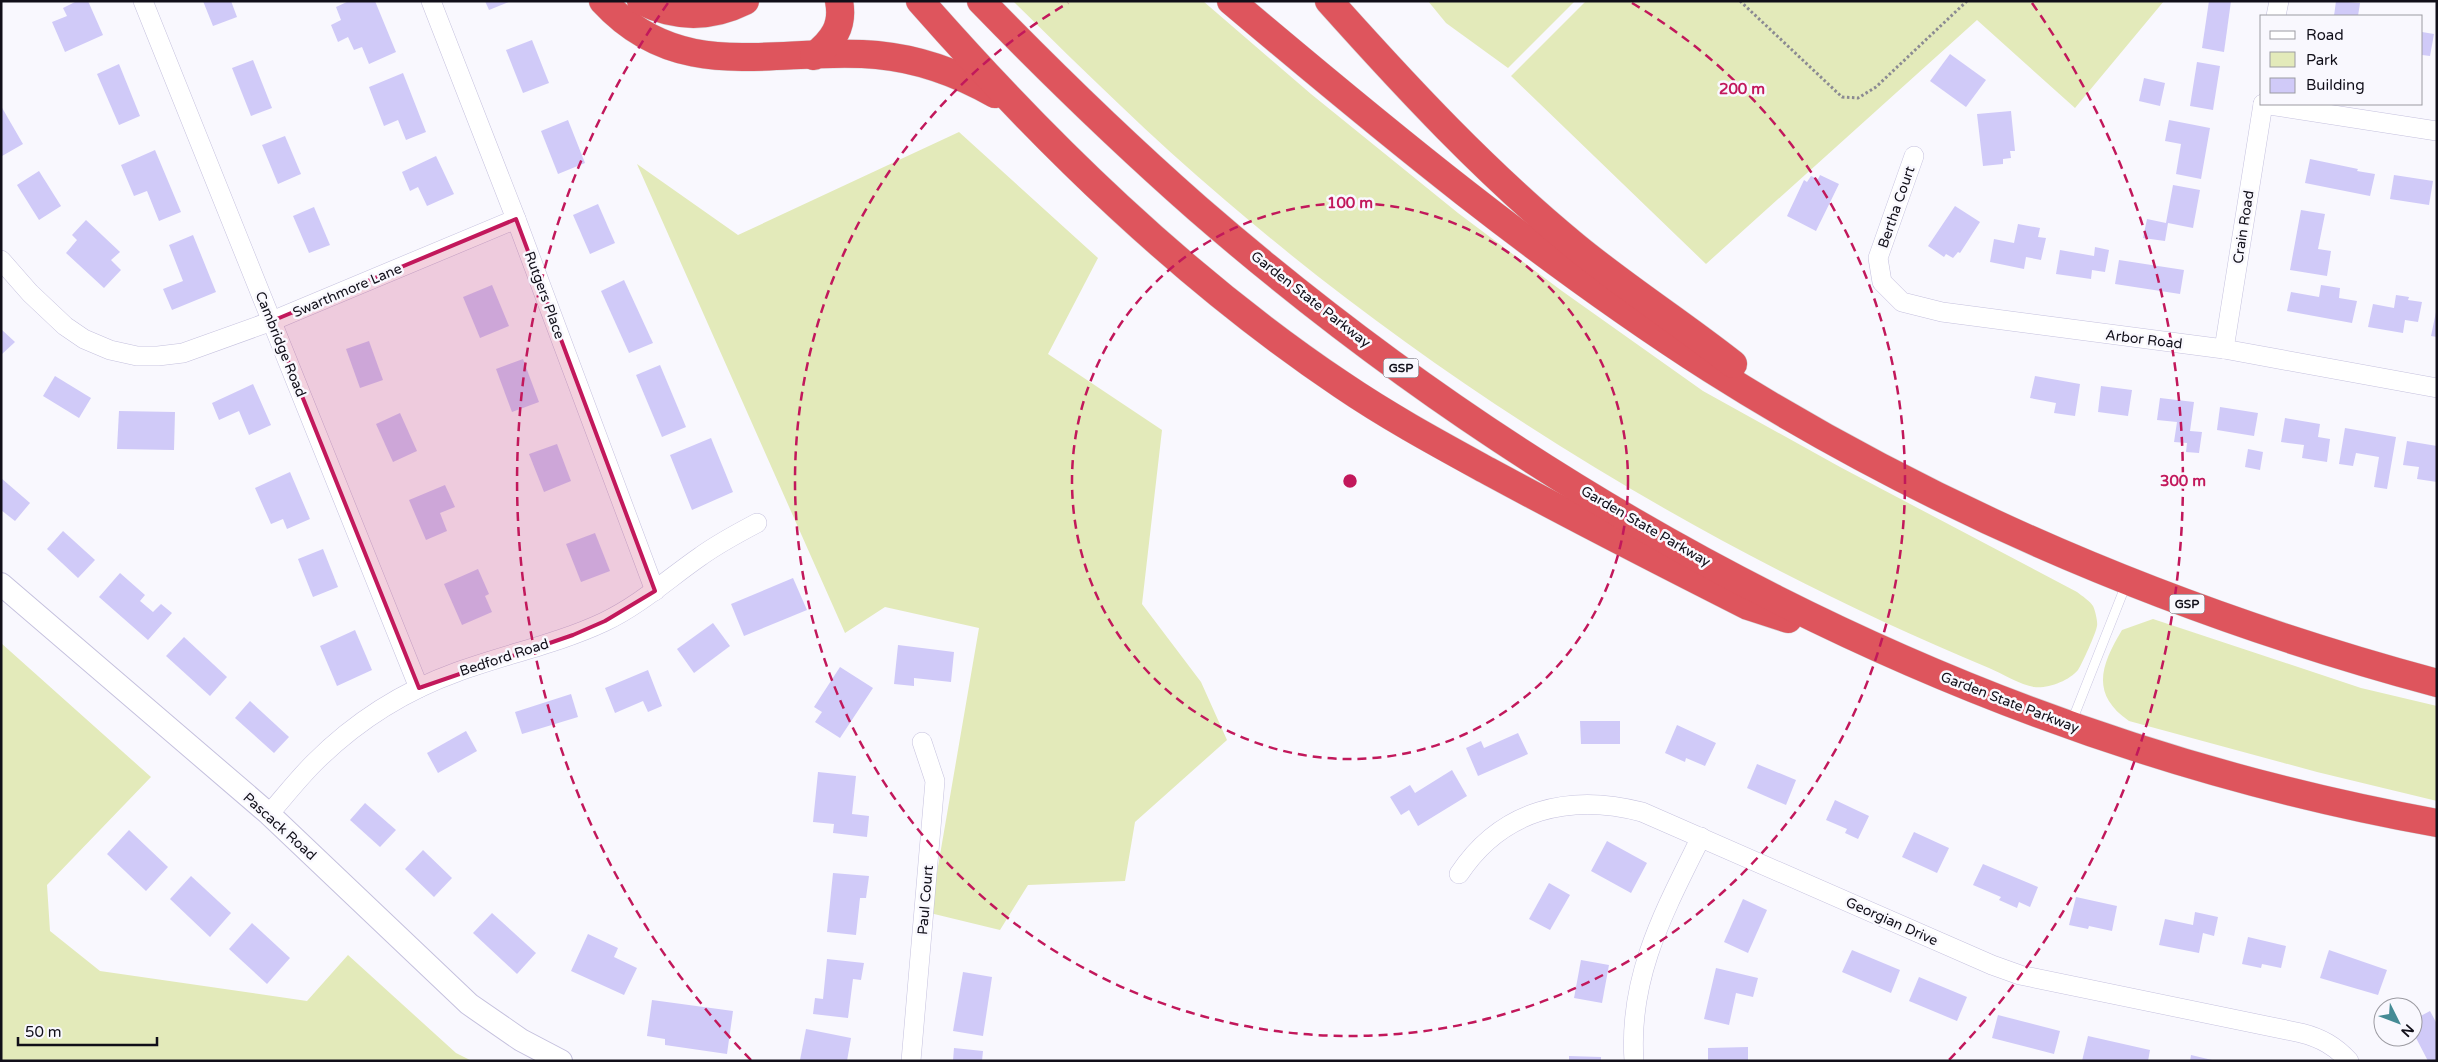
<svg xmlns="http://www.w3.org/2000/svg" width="2438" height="1062" font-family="'Varela Round',sans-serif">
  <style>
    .green { fill: #e3eaba }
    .building { fill: #d0caf8 }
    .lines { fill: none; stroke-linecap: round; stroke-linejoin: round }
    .service-casing { stroke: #c5c1de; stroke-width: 10 }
    .minor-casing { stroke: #c5c1de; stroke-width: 20 }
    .tertiary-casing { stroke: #c5c1de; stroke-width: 24 }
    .motorway-casing { stroke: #d4d4d6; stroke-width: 29 }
    .path { stroke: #8b8a92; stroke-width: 3; stroke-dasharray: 2.5 2.5; stroke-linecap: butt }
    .service { stroke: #fff; stroke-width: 9 }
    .minor { stroke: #fff; stroke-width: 19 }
    .tertiary { stroke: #fff; stroke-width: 22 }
    .motorway { stroke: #de555d; stroke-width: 28 }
    .marked { fill: #c2185b; fill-opacity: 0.2; stroke: #c2185b; stroke-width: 4; stroke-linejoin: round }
    .ring { fill: none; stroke: #c2185b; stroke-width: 2.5; stroke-dasharray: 9 6 }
    .labels { text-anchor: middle; stroke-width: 5; stroke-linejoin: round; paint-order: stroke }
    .shield { fill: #f9f8fe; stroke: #57555e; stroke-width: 1 }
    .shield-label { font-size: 12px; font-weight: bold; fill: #110f19 }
    .street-label { font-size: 14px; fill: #110f19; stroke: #f9f8fe }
    .centre { fill: #c2185b; stroke: #f9f8fe; stroke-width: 2.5 }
    .ring-label { font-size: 15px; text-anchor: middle; font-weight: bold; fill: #c2185b; stroke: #f9f8fe; stroke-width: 5; stroke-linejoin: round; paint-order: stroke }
  </style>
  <rect width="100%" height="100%" fill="#f9f8fe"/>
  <g class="green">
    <path d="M1013,1H1203L1311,94L1458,213L1562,291L1703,391L1840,467L2077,592C2082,596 2090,601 2093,606C2095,610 2098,622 2097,626C2096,633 2082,664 2078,670C2069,681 2047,689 2034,687C2021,685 2001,673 1989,668C1717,555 1448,392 1225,200C1151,137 1082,69 1013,1Z"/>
    <polygon points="1428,1 1575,1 1508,68 1446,23"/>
    <polygon points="1586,1 2164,1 2075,108 1977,20 1706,264 1511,76"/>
    <polygon points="959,132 1098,258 1048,354 1162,430 1142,604 1201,682 1227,740 1135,822 1125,881 1028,885 1000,930 930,913 979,628 885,607 845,633 637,164 738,235"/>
    <path d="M2153,619L2361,688L2437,706V801L2317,772L2129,721C2090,694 2101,665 2122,630Z"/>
    <polygon points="1,643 151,777 47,885 50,931 100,971 307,1001 348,955 456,1053 472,1061 1,1061"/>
  </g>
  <g class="building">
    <polygon points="77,1 88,1 103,35 65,52 52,22 67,16 63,8"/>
    <polygon points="203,1 231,1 237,17 213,26"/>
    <polygon points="349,1 375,1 396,52 369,64 362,47 354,50 348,37 338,42 331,25 341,20 336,7"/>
    <polygon points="485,1 511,1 489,10"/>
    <polygon points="2209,1 2231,1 2224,52 2202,48"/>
    <polygon points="2336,1 2360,3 2358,16 2334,16"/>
    <polygon points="2422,32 2434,34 2430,56 2422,55"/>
    <polygon points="532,40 549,83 523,93 506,50"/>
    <polygon points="1950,54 1986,80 1966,107 1930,81"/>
    <polygon points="253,60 272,108 251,116 232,68"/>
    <polygon points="2197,62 2220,66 2213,110 2190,106"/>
    <polygon points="119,64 140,116 119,125 97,74"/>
    <polygon points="403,73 426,132 406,140 398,120 384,126 369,87"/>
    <polygon points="2144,78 2165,83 2160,106 2139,101"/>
    <polygon points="1,106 23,144 2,156 1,155"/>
    <polygon points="2011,111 2015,151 2010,151 2011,158 2003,159 2003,164 1983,166 1977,114"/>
    <polygon points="568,120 585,163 558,174 541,131"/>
    <polygon points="2169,120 2210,128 2201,179 2176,174 2181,144 2165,141"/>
    <polygon points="285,136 301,174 278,184 262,145"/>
    <polygon points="155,150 181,212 159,221 147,191 134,196 121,165"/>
    <polygon points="436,156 454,194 427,206 418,187 410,191 402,172"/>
    <polygon points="2310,159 2358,169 2357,171 2375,174 2370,196 2305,183"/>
    <polygon points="39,171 61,206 39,220 17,185"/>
    <polygon points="1820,175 1839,184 1816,231 1787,216 1804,180 1807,182 1811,176 1818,179"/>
    <polygon points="2394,175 2433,181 2429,205 2390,199"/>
    <polygon points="2173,185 2200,190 2193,228 2168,223 2165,241 2143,238 2147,219 2166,223"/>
    <polygon points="598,204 615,243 590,254 573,215"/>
    <polygon points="1955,206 1980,222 1960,253 1958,252 1953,258 1946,254 1944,257 1928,246"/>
    <polygon points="314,207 330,245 309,253 293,216"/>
    <polygon points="2301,210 2325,214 2318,249 2331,251 2327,276 2290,270"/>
    <polygon points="86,220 120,252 111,260 121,270 104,288 66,253 77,240 72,235"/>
    <polygon points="2018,224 2040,228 2038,237 2046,238 2041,260 2026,257 2024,269 1990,262 1994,239 2014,243"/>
    <polygon points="193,235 216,292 172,310 163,289 183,281 169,245"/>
    <polygon points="2095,247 2109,250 2105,272 2092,270 2091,279 2056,274 2060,250 2094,256"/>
    <polygon points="2119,260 2184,270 2180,294 2115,284"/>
    <polygon points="624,280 653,343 629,353 601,291"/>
    <polygon points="492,285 509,326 480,338 463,297"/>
    <polygon points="2321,285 2340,288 2339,298 2357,301 2352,323 2287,311 2291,292 2319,297"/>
    <polygon points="2396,295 2409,297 2408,300 2422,302 2418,322 2405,320 2403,333 2368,327 2373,304 2394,308"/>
    <polygon points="2436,312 2437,312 2437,337 2431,336"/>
    <polygon points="1,329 15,342 1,355"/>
    <polygon points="369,341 383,380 360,388 346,349"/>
    <polygon points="523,359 539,402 512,412 496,369"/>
    <polygon points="660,365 686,427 662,437 636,375"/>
    <polygon points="55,376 91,398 79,418 43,396"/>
    <polygon points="2035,376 2080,384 2075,416 2054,413 2056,403 2030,398"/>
    <polygon points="253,384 271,425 249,435 239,411 219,420 212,403"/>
    <polygon points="2101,386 2132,390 2128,416 2098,412"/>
    <polygon points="2160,398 2194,402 2190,431 2202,432 2199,453 2186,452 2187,443 2174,442 2177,422 2157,420"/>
    <polygon points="2220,407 2258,413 2254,436 2217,430"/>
    <polygon points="119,411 175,412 174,450 117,449"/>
    <polygon points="400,413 417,451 393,462 376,424"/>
    <polygon points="2285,418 2320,424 2318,437 2330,439 2327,462 2302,458 2304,445 2281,442"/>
    <polygon points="2345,428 2396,437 2387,489 2374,487 2379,457 2356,453 2353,466 2339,464"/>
    <polygon points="711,438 733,492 692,510 670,455"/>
    <polygon points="2407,441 2437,446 2437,482 2417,479 2419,467 2403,465"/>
    <polygon points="557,444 571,481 544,492 529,454"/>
    <polygon points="2248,449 2263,452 2260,470 2245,467"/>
    <polygon points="290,472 310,519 287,529 283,519 271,524 255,488"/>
    <polygon points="1,478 30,503 15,521 1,510"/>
    <polygon points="445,485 455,507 440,513 447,531 426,540 409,500"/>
    <polygon points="63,531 95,560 78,578 47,549"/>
    <polygon points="595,533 610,571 581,582 566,544"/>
    <polygon points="323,549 338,587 313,597 298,559"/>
    <polygon points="478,569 489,594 485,596 492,612 462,625 444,584"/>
    <polygon points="120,573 145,595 140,601 153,612 161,604 172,613 148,640 99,597"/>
    <polygon points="793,578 807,610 744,636 731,604"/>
    <polygon points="713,623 730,646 694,673 677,649"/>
    <polygon points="355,630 372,670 337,686 320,646"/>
    <polygon points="184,637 227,677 210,696 166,656"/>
    <polygon points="898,645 954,652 951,682 914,678 914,686 894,684"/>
    <polygon points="840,667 873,688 840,738 815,722 822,712 814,707"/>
    <polygon points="648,670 662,706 648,712 643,701 615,713 605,688"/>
    <polygon points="571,694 578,717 522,734 515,712"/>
    <polygon points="250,701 289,737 274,753 235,718"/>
    <polygon points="1580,721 1620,721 1620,744 1581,744"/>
    <polygon points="1677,725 1716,743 1705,766 1686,758 1685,762 1665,753"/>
    <polygon points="466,731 477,751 438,773 427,753"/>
    <polygon points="1518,733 1528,754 1478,776 1466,748 1481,741 1484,748"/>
    <polygon points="1757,764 1796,780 1786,805 1747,788"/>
    <polygon points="1452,770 1467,796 1418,826 1409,810 1401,815 1390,797 1410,785 1415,793"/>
    <polygon points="818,772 856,776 852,814 869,816 867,837 833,833 834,824 813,822"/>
    <polygon points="1835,800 1869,816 1858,839 1845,833 1847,829 1826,820"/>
    <polygon points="365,803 396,830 380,847 350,820"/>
    <polygon points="129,830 168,867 146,891 107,854"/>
    <polygon points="1914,832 1949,848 1937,873 1902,857"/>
    <polygon points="1607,841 1647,863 1631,893 1591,871"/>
    <polygon points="423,850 452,878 434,897 405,869"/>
    <polygon points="1983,864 2038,887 2030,907 2019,902 2017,908 1999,900 2001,897 1973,885"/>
    <polygon points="833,873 869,876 866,898 860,898 856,935 827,932"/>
    <polygon points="191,876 231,913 210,937 170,899"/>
    <polygon points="1549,883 1570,895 1550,930 1529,919"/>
    <polygon points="2076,897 2117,906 2112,931 2089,926 2088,929 2069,925"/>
    <polygon points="1743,899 1767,910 1748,953 1724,942"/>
    <polygon points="2195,912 2218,917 2214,936 2203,933 2199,953 2159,945 2165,919 2193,925"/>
    <polygon points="492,913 536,953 517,974 473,933"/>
    <polygon points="252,923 290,958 267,984 229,949"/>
    <polygon points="588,934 618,948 614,957 637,968 624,995 571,971"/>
    <polygon points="2248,937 2286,946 2281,968 2262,964 2261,968 2242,964"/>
    <polygon points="1852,950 1900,970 1891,993 1842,972"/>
    <polygon points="2329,950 2387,970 2378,995 2320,978"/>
    <polygon points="827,959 864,963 861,980 853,979 848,1018 813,1014 815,998 823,999"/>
    <polygon points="1581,960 1609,965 1602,1003 1574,998"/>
    <polygon points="1716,968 1758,978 1753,997 1736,993 1729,1025 1704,1019"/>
    <polygon points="963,972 992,977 983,1036 953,1031"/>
    <polygon points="1919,977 1967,997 1957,1021 1909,1001"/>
    <polygon points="652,1000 733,1011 727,1054 665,1045 665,1039 647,1036"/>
    <polygon points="2430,1011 2437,1024 2437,1061 2428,1061 2415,1036 2413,1038 2413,1020"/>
    <polygon points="1998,1015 2060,1031 2054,1054 1992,1038"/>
    <polygon points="806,1029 851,1038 847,1061 800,1060"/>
    <polygon points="2088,1036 2150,1050 2148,1061 2082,1061"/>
    <polygon points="1748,1047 1748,1061 1708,1061 1708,1048"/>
    <polygon points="954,1048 983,1051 982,1061 953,1061"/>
    <polygon points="2191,1055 2212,1060 2212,1061 2190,1061"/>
    <polygon points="1569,1056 1601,1057 1601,1061 1569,1061"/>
  </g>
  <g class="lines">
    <defs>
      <polyline id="service" points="2072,721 2127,582"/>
      <g id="minor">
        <polyline points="143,1 419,688"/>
        <polyline points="431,1 516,219 655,591"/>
        <polyline points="2276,16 2279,1"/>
        <polyline points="2263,104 2437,131"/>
        <polyline points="1914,156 1878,258 1882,282 1902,302 1942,312 2224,349 2437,388"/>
        <polyline points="1,260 30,293 65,326 84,339 110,350 137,356 158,356 183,353 272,321 516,219"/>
        <polyline points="2224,349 2263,104"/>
        <path d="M269,814C284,797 298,779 314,763C354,723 404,691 457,672C506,654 557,644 604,622C640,605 669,578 701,556C719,543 738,533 757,523"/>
        <path d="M1459,874C1502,809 1570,793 1642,812L1992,965L2020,975L2301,1033C2321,1038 2335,1046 2349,1061"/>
        <polyline points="911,1061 935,781 922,742"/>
        <path d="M1634,1061C1628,976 1665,910 1701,837"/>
      </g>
      <polyline id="tertiary" points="1,584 269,814 469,1004 521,1040 561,1061"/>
      <g id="motorway">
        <path d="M603,1C682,87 777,46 877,55C920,59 958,73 995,94"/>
        <path d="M641,1C676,18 711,18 745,1"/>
        <path d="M920,1C1045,143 1184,279 1342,385C1389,417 1439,444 1490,472C1575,518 1661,562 1748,606L1788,619"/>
        <path d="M981,1C1051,73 1122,142 1197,208C1549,514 1976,740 2437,823"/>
        <path d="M1231,1C1385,131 1541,260 1711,369C1935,511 2181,614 2437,683"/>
        <path d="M1329,1C1406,87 1486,173 1575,246C1626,288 1681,323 1733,364"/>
        <path d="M814,56C833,41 844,26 839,1"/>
      </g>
    </defs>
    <use href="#service" class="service-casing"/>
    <use href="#minor" class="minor-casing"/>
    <use href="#tertiary" class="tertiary-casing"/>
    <use href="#motorway" class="motorway-casing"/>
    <polyline class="path" points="1740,1 1842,97 1858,98 1876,87 1967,1"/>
    <use href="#service" class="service"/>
    <use href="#minor" class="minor"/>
    <use href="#tertiary" class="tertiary"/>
    <use href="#motorway" class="motorway"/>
  </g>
  <path class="marked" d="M516,219L655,591L605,621L573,635L419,688L272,321Z"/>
  <g class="ring">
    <circle cx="1350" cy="481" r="278"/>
    <path d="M1632 3A555 555 0 1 1 1068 3"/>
    <path d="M751 1060A833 833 0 0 1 668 3M2032 3A833 833 0 0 1 1949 1060"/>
  </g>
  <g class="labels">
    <g class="shield">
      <rect x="1383.5" y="358.5" width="35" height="19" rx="4"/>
      <rect x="2169.5" y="594.5" width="35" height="19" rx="4"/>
    </g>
    <g class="shield-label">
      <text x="1401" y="372">GSP</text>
      <text x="2187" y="608">GSP</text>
    </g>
    <g class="street-label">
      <text transform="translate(1896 207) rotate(-71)" y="5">Bertha Court</text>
      <text transform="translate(2243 227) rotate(-81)" y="5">Crain Road</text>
      <text transform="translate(347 290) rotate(-23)" y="5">Swarthmore Lane</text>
      <text transform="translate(545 295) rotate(70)" y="5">Rutgers Place</text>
      <text transform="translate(1311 299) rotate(38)" y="5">Garden State Parkway</text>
      <text transform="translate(2144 339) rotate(7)" y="5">Arbor Road</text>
      <text transform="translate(281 344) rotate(68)" y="5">Cambridge Road</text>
      <text transform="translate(1646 526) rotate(30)" y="5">Garden State Parkway</text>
      <text transform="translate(504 657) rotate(-18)" y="5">Bedford Road</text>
      <text transform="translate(2010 702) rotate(21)" y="5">Garden State Parkway</text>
      <text transform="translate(280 826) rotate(42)" y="5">Pascack Road</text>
      <text transform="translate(925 900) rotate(-85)" y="5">Paul Court</text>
      <text transform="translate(1892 921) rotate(24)" y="5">Georgian Drive</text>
    </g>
  </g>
  <circle cx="1350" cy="481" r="8" class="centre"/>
  <g class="ring-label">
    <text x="1742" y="94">200 m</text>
    <text x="1350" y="208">100 m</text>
    <text x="2183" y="486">300 m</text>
  </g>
  <rect width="2438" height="1062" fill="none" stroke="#110f19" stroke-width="5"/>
  <rect x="2260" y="15" width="162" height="90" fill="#f9f8fe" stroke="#9c9ba2"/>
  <rect x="2270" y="31" width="25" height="8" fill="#ffffff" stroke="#9c9ba2"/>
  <text x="2306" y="40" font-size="15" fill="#110f19">Road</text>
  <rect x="2270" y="52" width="25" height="15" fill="#e3eaba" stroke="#9c9ba2"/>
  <text x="2306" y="65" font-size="15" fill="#110f19">Park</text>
  <rect x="2270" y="78" width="25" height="15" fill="#d0caf8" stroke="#9c9ba2"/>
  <text x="2306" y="90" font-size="15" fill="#110f19">Building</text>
  <g transform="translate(2398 1022) rotate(132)"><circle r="24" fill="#f9f8fe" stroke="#9c9ba2"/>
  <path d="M0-4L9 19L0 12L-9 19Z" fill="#458b95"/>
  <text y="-8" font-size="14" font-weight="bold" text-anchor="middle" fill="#110f19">N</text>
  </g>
  <path d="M18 1037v8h139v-8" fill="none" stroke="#110f19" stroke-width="2.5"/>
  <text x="25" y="1037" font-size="15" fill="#110f19" stroke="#f9f8fe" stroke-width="4" paint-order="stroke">50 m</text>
</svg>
